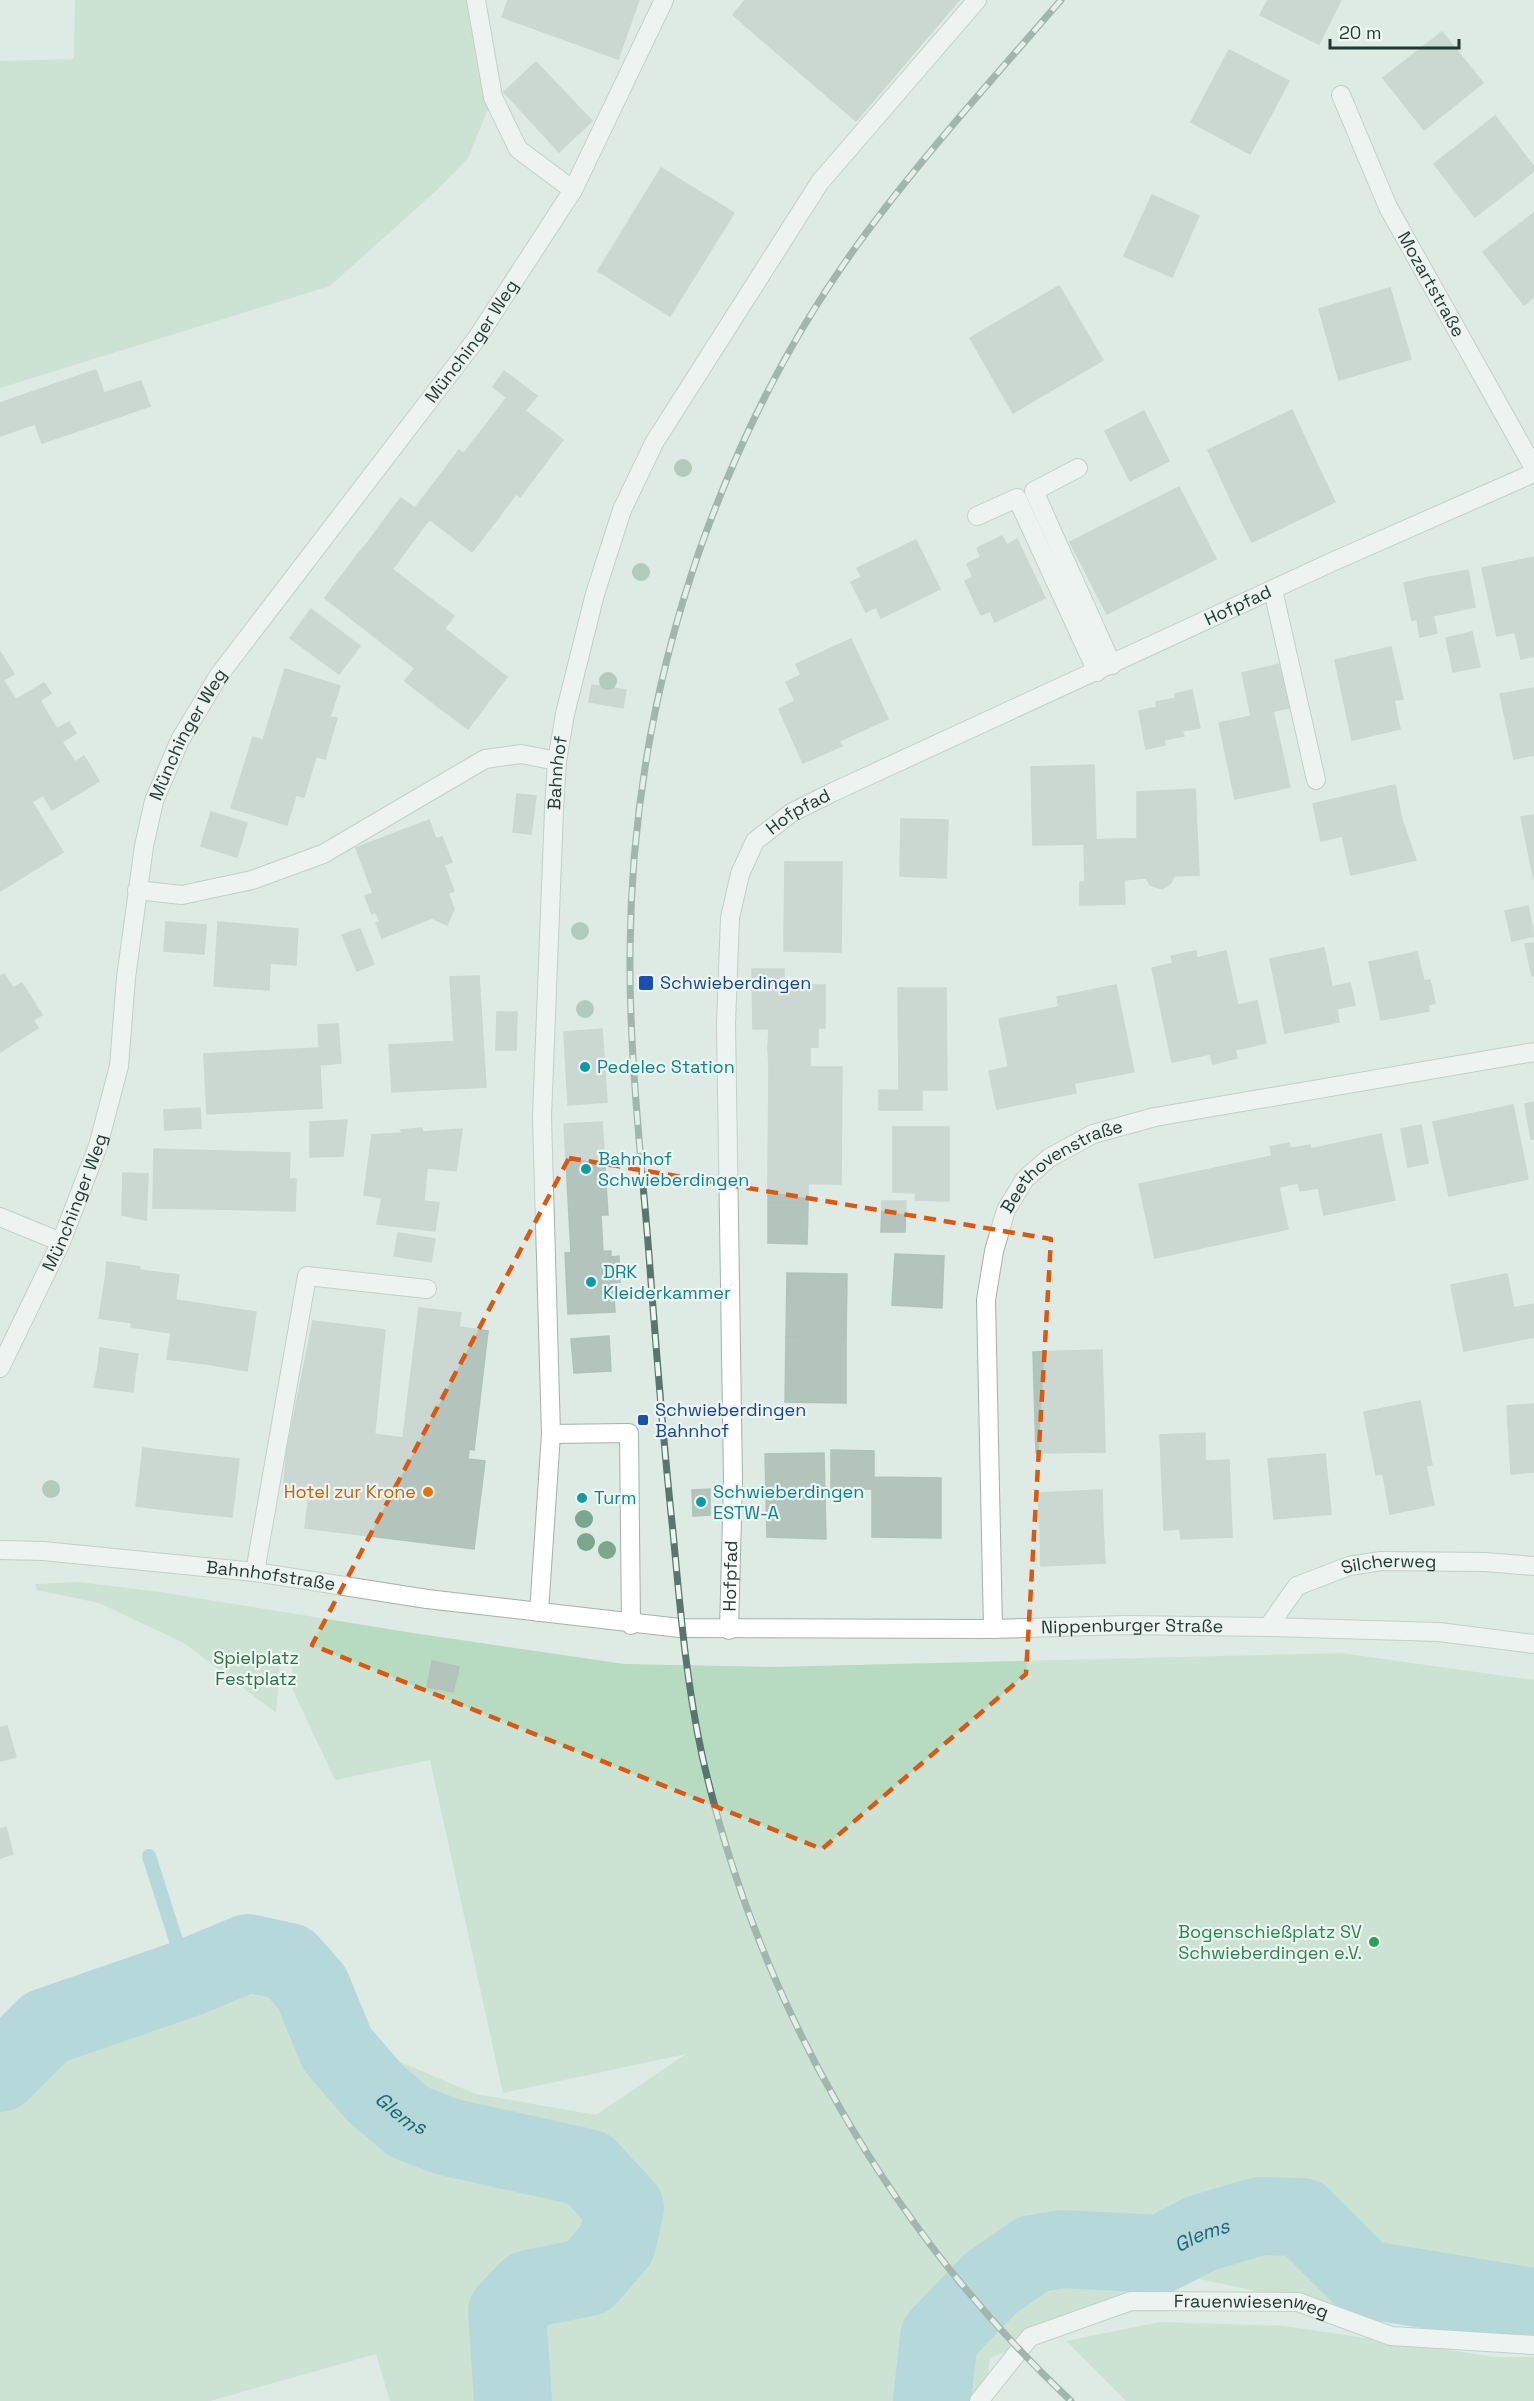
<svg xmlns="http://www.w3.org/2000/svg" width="1534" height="2401" font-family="'Space Grotesk',sans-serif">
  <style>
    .green { fill: #b6dbc0 }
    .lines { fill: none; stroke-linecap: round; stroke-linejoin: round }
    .stream { stroke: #84c4d0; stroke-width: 14 }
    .river { stroke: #84c4d0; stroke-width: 78 }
    .building { fill: #b3c4bd; stroke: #b0c3bb; stroke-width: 1.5 }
    .minor-casing { stroke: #a1b1ab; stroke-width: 20 }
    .minor { stroke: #fff; stroke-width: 18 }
    .rail-casing { stroke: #59756e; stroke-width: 7 }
    .rail { stroke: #eef6f2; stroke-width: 4.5; stroke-dasharray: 14; stroke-linecap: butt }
    .tree { fill: #7aa78d }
    .marked { fill: none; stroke: #de570e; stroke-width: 4.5; stroke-dasharray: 12 8; stroke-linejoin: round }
    .transit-dot { fill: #1a4fb4; stroke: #eef6f2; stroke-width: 2 }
    .culture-dot { fill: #0f9aa8; stroke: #eef6f2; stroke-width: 2 }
    .food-dot { fill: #e8710a; stroke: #eef6f2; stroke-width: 2 }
    .leisure-dot { fill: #2e9e5b; stroke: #eef6f2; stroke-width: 2 }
    .labels { text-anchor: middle; stroke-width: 4.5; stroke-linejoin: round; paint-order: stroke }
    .street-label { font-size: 18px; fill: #1f3932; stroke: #eef6f2 }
    .transit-label { font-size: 18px; fill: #164399; stroke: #eef6f2; text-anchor: start }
    .culture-label { font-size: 18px; fill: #0d838f; stroke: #eef6f2; text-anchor: start }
    .food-label { font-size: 18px; fill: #c56008; stroke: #eef6f2; text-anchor: end }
    .park-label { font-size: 18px; fill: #297045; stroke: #eef6f2 }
    .leisure-label { font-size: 18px; fill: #27864d; stroke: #eef6f2; text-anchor: end }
    .water-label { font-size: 20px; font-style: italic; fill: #1a6575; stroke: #eef6f2 }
  </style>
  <rect width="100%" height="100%" fill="#deeae4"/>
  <g class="green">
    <polygon points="75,0 476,0 493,97 468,158 437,190 330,286 0,388 0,61 74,59"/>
    <polygon points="78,1582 160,1592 413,1633 624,1664 772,1667 1341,1653 1534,1680 1534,2330 1412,2325 1195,2278 990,2358 985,2401 390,2401 376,2354 210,2401 0,2401 0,2039 81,1976 250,1918 318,1943 384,2055 476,2094 596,2115 686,2054 503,2093 430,1760 335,1780 291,1686 294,1652 281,1650 276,1713 184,1643 99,1603 37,1590 35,1584"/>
    <polygon points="1160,2322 1284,2326 1495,2357 1534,2357 1534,2401 1126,2401 1066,2341"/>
  </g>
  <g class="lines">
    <polyline class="stream" points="149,1856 188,1978"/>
    <g class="river">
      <path id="s1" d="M0,2073L46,2027L188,1978L248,1953L289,1962L312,1988L337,2049L375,2093L409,2122L448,2137L588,2168L625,2208L617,2243L588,2277L529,2289L507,2312L513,2401"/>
      <path id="s2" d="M932,2401L939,2337L991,2283L1033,2254L1062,2249L1161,2254L1202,2233L1260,2216L1302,2217L1364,2279L1534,2307"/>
    </g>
  </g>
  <g class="building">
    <polygon points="508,0 639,0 618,59 502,17"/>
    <polygon points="745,0 959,0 856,121 733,15"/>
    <polygon points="1268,0 1341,0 1319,44 1260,15"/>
    <polygon points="1442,32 1483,83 1424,130 1383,78"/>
    <polygon points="1229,50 1289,81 1250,154 1191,122"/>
    <polygon points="536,62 592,121 559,152 504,92"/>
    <polygon points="1495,116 1534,167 1534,171 1475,217 1434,164"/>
    <polygon points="661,168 734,213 670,316 598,271"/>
    <polygon points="1152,195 1199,216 1172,277 1124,256"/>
    <polygon points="1534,213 1534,297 1524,305 1483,252"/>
    <polygon points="1059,286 1103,360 1013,413 970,338"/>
    <polygon points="1390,288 1411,359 1339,380 1319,309"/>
    <polygon points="96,370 104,393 141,381 150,406 92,426 75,377"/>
    <polygon points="504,371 537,396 525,411 493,387"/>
    <polygon points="75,377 92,426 42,443 35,424 0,436 0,403"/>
    <polygon points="507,397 563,440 541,469 485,426"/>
    <polygon points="1292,410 1315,460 1231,500 1208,450"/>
    <polygon points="1144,411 1169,461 1130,481 1105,431"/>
    <polygon points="485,426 541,469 520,497 464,453"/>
    <polygon points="459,450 516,494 495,522 438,478"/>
    <polygon points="1315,460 1335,502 1252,542 1231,500"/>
    <polygon points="438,478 495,522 472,552 415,508"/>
    <polygon points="1179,487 1216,559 1107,614 1070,542"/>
    <polygon points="401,498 430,519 419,533 390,512"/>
    <polygon points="390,512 419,533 408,548 379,527"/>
    <polygon points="379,527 408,548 397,563 369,541"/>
    <polygon points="1002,536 1007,545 1017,539 1045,598 995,622 990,611 981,615 965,581 973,577 967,564 981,557 977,548"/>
    <polygon points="916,540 940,589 881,618 876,607 866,612 851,582 862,577 857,568"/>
    <polygon points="369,541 397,563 386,577 357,555"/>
    <polygon points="357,555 386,577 375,591 347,569"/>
    <polygon points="1534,557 1534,628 1497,636 1482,568"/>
    <polygon points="347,569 375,591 364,606 335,584"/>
    <polygon points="392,569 423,593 384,644 353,620"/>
    <polygon points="1468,570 1475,607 1437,615 1430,577"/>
    <polygon points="1430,577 1437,615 1412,620 1404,583"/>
    <polygon points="335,584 364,606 353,620 325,598"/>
    <polygon points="423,593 454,616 415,668 384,644"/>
    <polygon points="311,609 360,646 339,674 290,638"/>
    <polygon points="1433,615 1437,633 1420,637 1417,619"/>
    <polygon points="1534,628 1534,656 1521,659 1515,632"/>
    <polygon points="445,629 476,653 436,705 405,681"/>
    <polygon points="1472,632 1480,667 1453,672 1446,638"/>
    <polygon points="851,639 888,719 839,741 842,746 803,763 779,709 795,701 786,682 801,675 796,664"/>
    <polygon points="1391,647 1403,699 1394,700 1400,729 1352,740 1335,660"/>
    <polygon points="0,652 14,674 3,680 16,700 44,683 51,693 40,701 57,729 69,722 76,733 62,742 75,762 84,756 99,781 52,810 43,795 32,802 63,852 0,891"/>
    <polygon points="476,653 507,677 468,729 436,705"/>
    <polygon points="1283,663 1293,707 1251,716 1242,673"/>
    <polygon points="285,669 340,686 330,717 337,718 325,759 263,740"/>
    <polygon points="592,685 626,690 623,708 589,702"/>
    <polygon points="1534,688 1534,755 1514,759 1500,694"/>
    <polygon points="1192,690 1200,728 1182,731 1184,736 1164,740 1165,745 1146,749 1139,711 1157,707 1156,702 1176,698 1175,694"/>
    <polygon points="1273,711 1290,787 1235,799 1219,723"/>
    <polygon points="253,737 316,757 304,797 296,795 287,825 231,808"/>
    <polygon points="1094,765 1096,840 1084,840 1084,844 1033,845 1031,767"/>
    <polygon points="1395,785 1402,820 1416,860 1351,875 1334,799"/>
    <polygon points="1195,789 1199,875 1174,876 1171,883 1162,889 1150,885 1146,878 1124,880 1123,839 1137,839 1137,792"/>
    <polygon points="517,794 536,796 531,834 513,832"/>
    <polygon points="1334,799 1342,836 1321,841 1313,804"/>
    <polygon points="211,812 247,823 237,857 201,846"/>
    <polygon points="1534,815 1534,880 1521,817"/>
    <polygon points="901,819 948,820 946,878 900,876"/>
    <polygon points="429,820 436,839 442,837 452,862 373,893 356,848"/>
    <polygon points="1123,839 1125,904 1080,905 1080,882 1085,882 1084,840"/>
    <polygon points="785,862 842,862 841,952 784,951"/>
    <polygon points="444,865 454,891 448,893 454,909 447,925 432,918 382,938 376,923 380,922 376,912 372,914 365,896"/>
    <polygon points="1528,906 1534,936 1512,941 1505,911"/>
    <polygon points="166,922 206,925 204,954 164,951"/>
    <polygon points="218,922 298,929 296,965 270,963 269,990 214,986"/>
    <polygon points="360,929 374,964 357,971 342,935"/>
    <polygon points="1534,943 1534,976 1532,976 1525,944"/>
    <polygon points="1324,948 1332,987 1350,983 1355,1005 1337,1009 1339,1022 1285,1033 1270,959"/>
    <polygon points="1196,951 1197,958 1226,951 1245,1038 1233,1041 1237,1058 1213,1064 1210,1054 1172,1062 1152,968 1173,963 1171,956"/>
    <polygon points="1417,952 1424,981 1430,980 1435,1003 1428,1005 1429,1011 1381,1020 1369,962"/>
    <polygon points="752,969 784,969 784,985 825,985 825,1028 753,1029"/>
    <polygon points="4,974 13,988 22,983 42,1015 33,1020 38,1028 0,1052 0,977"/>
    <polygon points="479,976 483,1040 454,1041 450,977"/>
    <polygon points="1116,985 1134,1072 1075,1083 1057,997"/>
    <polygon points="898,988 946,988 947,1090 899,1090"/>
    <polygon points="1257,1001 1266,1043 1235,1050 1233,1041 1245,1038 1238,1005"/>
    <polygon points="1059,1007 1076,1093 1016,1105 999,1019"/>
    <polygon points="497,1012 517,1012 516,1050 496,1050"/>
    <polygon points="338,1024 341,1063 320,1065 318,1025"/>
    <polygon points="602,1029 607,1102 568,1105 564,1032"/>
    <polygon points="769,1029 818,1029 818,1047 768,1048"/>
    <polygon points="483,1040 486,1087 392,1092 389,1045"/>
    <polygon points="810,1047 810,1067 769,1067 768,1048"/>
    <polygon points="319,1048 322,1108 264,1111 261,1051"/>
    <polygon points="261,1051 264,1111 207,1114 204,1054"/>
    <polygon points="769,1067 842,1067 841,1184 768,1183"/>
    <polygon points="1009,1067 1016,1105 997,1109 989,1071"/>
    <polygon points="879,1090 922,1091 922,1110 879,1110"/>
    <polygon points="1534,1102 1534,1139 1531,1139 1525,1104"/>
    <polygon points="1513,1105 1528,1179 1490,1187 1475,1113"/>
    <polygon points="200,1108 201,1128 165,1130 164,1110"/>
    <polygon points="1475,1113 1490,1187 1449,1196 1433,1122"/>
    <polygon points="347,1120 343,1156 310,1157 310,1122"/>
    <polygon points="602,1122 608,1215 601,1215 603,1251 571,1253 564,1124"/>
    <polygon points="1421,1125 1428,1163 1408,1167 1401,1129"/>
    <polygon points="893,1127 949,1127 949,1201 915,1200 916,1193 893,1192"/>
    <polygon points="422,1128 422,1132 462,1129 456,1171 427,1168 424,1201 439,1203 435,1231 377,1224 382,1198 364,1195 372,1135 402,1133 401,1130"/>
    <polygon points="1381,1134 1395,1200 1324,1215 1310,1149"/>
    <polygon points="1289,1143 1298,1183 1279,1187 1270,1147"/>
    <polygon points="1310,1145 1319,1188 1300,1191 1291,1148"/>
    <polygon points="154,1149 218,1151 217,1209 153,1208"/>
    <polygon points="218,1151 290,1153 289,1179 296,1179 295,1211 217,1209"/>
    <polygon points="1272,1156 1288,1229 1155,1258 1139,1184"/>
    <polygon points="123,1173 148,1174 146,1220 122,1215"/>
    <polygon points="768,1183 808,1184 808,1203 768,1202"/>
    <polygon points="882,1201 906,1201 905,1232 881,1232"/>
    <polygon points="768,1202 808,1203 807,1244 768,1243"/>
    <polygon points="398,1233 435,1239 431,1262 394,1256"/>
    <polygon points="611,1251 611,1257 619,1256 620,1282 613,1283 615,1312 568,1314 565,1253"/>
    <polygon points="895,1254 944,1256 942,1308 892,1305"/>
    <polygon points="107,1262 140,1267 137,1286 105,1281"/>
    <polygon points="139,1270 179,1275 171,1333 131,1327"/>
    <polygon points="787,1273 847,1274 846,1338 786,1337"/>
    <polygon points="1507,1274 1514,1308 1534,1304 1534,1337 1464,1351 1451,1285"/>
    <polygon points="105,1281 137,1286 134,1304 102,1299"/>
    <polygon points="102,1299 134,1304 132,1323 99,1318"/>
    <polygon points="176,1300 215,1306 206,1364 167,1359"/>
    <polygon points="215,1306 256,1312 247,1371 206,1364"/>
    <polygon points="419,1308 461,1313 459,1327 488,1331 474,1450 469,1449 468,1459 485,1461 474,1549 305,1528 309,1496 283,1492 287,1450 372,1460 375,1434 403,1438"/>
    <polygon points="313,1321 385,1330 372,1460 287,1450"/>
    <polygon points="609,1336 611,1371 574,1373 571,1339"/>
    <polygon points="786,1337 846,1338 846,1403 785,1402"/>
    <polygon points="100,1348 138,1354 135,1373 98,1367"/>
    <polygon points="1102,1350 1103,1384 1034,1386 1033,1352"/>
    <polygon points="98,1367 135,1373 133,1392 94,1387"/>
    <polygon points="1103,1384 1104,1418 1035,1420 1034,1386"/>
    <polygon points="1420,1401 1432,1465 1376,1475 1364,1412"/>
    <polygon points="1534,1404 1534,1472 1511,1474 1507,1406"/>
    <polygon points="1104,1418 1105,1452 1036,1453 1035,1420"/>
    <polygon points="1205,1433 1205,1461 1229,1460 1232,1537 1181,1539 1180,1529 1164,1530 1160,1435"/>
    <polygon points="143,1448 191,1454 184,1512 136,1506"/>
    <polygon points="831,1450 874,1451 874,1477 941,1478 941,1538 872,1537 872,1489 831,1489"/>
    <polygon points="824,1453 826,1539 767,1537 765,1454"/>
    <polygon points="191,1454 239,1459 232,1517 184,1512"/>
    <polygon points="1325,1454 1331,1514 1274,1519 1268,1459"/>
    <polygon points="1426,1466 1434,1505 1390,1514 1383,1474"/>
    <polygon points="710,1489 710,1515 693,1516 692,1490"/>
    <polygon points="1102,1490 1103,1527 1040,1529 1038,1493"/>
    <polygon points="1103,1527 1105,1563 1041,1566 1040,1529"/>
    <polygon points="432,1661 459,1667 453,1692 427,1687"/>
    <polygon points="7,1726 16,1757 0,1761 0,1728"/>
    <polygon points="6,1827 13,1854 0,1858 0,1829"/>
  </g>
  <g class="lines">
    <defs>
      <g id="minor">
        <polyline points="476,0 493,97 518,149 573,190"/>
        <path id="s3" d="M1341,95L1388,207L1534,468"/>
        <polyline points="1078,468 1034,491 1112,665"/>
        <polyline points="977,516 1017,498 1097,672"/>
        <polyline points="1273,590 1316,780"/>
        <polyline points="137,890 182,895 252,880 323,854 485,759 521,754 557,761"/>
        <polyline points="0,1217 61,1242"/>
        <path id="s4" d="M0,1368L61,1242L98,1146L119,1066L126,978L144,846L154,801L180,740L219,675L477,338L573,190L664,0"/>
        <polyline points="551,1434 629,1433 631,1625"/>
        <path id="s5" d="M0,1550L43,1551L255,1572L427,1599L680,1628L993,1629L1125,1625L1268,1627L1439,1632L1534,1644"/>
        <polyline points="255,1572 307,1276 427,1289"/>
        <path id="s6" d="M539,1612L551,1434L542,1117L554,810L557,761L565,714L595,594L622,510L654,443L820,182L977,0"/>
        <path id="s7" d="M1268,1627L1297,1586L1349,1566L1381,1561L1485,1562L1534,1566"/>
        <path id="s8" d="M993,1629L986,1300L994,1251L1006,1210L1025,1179L1049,1158L1093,1134L1155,1117L1534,1052"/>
        <path id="s9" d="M729,1630L733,1480L726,1024L730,918L740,874L755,841L791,813L831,793L1332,562L1534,473"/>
        <path id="s10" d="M979,2401L1030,2337L1131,2301L1298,2302L1391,2336L1534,2345"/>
      </g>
    </defs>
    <use href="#minor" class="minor-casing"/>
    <use href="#minor" class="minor"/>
    <defs>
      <path id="rail" d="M1061,0C992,80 920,159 858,244C791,336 738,442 700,549C655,678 631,815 630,951C629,1053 641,1154 649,1255C656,1348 663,1440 673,1532C680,1607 686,1681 702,1755C757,2000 888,2229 1071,2401"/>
    </defs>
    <use href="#rail" class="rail-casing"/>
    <use href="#rail" class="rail"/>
  </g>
  <g class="tree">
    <circle cx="683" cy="468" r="9"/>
    <circle cx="641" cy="572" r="9"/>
    <circle cx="608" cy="681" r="9"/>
    <circle cx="580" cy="931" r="9"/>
    <circle cx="585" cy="1009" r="9"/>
    <circle cx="51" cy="1489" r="9"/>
    <circle cx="584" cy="1519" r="9"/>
    <circle cx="586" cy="1542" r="9"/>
    <circle cx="607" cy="1550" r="9"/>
  </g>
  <path d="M0 0H1534V2401H0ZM569,1158L1051,1239L1026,1674L822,1849L312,1645Z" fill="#deeae4" fill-opacity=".55" fill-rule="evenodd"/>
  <path class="marked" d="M569,1158L1051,1239L1026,1674L822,1849L312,1645Z"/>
  <g class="transit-dot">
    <rect x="638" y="975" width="16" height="16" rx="3"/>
    <rect x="637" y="1414" width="12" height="12" rx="3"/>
  </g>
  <g class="culture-dot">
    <circle cx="585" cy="1067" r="6"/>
    <circle cx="586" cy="1169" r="6"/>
    <circle cx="591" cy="1282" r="6"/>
    <circle cx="582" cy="1498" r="6"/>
    <circle cx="701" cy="1502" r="6"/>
  </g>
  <circle class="food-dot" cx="428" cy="1492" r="6"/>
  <circle class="leisure-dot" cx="1374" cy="1942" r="6"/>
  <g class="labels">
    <g class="street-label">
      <text dy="6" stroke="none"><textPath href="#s3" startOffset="210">Mozartstraße</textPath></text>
      <text dy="6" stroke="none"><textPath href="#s4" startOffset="1154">Münchinger Weg</textPath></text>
      <text dy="6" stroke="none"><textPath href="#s9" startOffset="1332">Hofpfad</textPath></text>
      <text dy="6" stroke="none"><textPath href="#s4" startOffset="668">Münchinger Weg</textPath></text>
      <text dy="6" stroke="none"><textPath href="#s6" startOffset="840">Bahnhof</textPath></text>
      <text dy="6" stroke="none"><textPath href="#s9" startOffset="846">Hofpfad</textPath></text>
      <text dy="6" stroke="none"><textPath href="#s8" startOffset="495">Beethovenstraße</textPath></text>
      <text dy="6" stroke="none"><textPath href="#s4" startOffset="182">Münchinger Weg</textPath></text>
      <text dy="6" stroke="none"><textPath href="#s7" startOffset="146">Silcherweg</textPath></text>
      <text dy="6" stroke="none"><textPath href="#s5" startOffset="272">Bahnhofstraße</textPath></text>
      <text dy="6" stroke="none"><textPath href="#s9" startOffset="54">Hofpfad</textPath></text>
      <text dy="6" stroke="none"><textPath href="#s5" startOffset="1137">Nippenburger Straße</textPath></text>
      <text dy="6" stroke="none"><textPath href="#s10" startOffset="310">Frauenwiesenweg</textPath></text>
    </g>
    <g class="transit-label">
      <text x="660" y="989">Schwieberdingen</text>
      <text x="655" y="1416">Schwieberdingen<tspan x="655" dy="21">Bahnhof</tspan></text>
    </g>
    <g class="culture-label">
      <text x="597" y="1073">Pedelec Station</text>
      <text x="598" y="1165">Bahnhof<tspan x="598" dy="21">Schwieberdingen</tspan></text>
      <text x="603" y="1278">DRK<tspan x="603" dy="21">Kleiderkammer</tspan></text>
      <text x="713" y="1498">Schwieberdingen<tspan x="713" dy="21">ESTW-A</tspan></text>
      <text x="594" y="1504">Turm</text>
    </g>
    <g class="food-label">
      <text x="416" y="1498">Hotel zur Krone</text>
    </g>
    <g class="park-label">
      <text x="256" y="1664">Spielplatz<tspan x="256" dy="21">Festplatz</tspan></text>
    </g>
    <g class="leisure-label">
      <text x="1362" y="1938">Bogenschießplatz SV<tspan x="1362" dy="21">Schwieberdingen e.V.</tspan></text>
    </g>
    <g class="water-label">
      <text dy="7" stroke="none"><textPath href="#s1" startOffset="514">Glems</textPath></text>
      <text dy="7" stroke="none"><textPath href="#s2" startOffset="364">Glems</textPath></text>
    </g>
  </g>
  <path d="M1330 39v9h129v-9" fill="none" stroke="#1f3932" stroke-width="3"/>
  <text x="1339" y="39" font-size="18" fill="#1f3932" stroke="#eef6f2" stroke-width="4.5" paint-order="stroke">20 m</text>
</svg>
